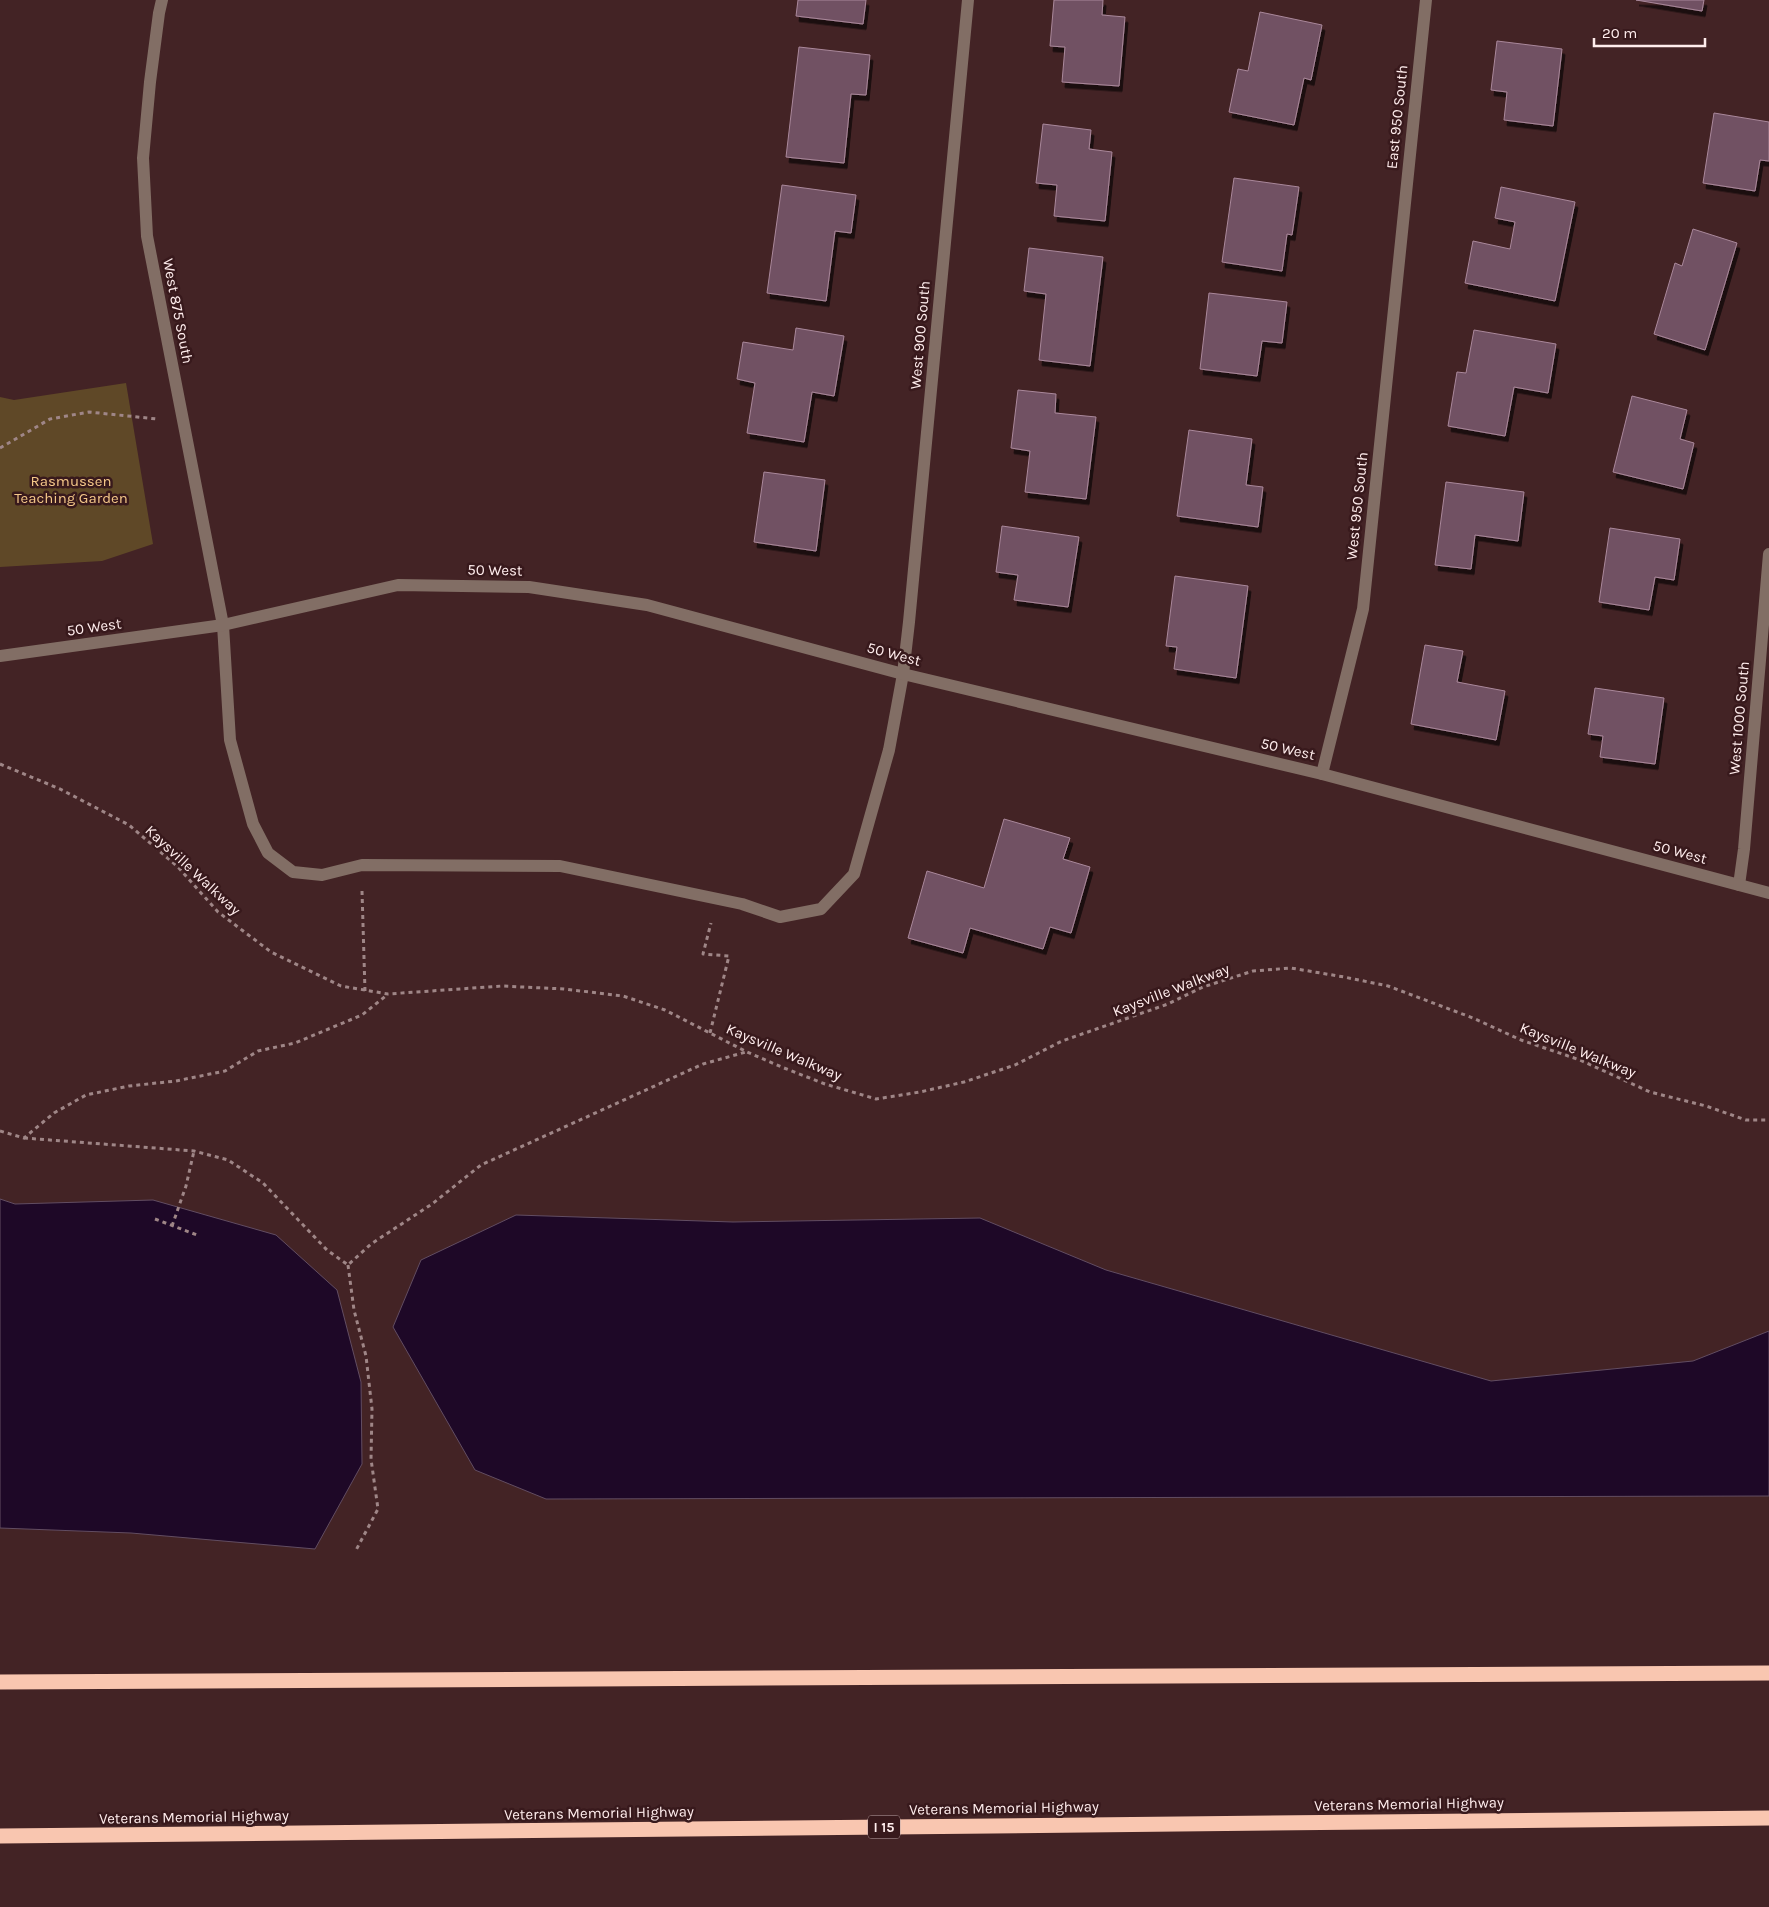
<svg xmlns="http://www.w3.org/2000/svg" width="1769" height="1907" font-family="Karla,sans-serif">
  <style>
    .green { fill: #5f4827 }
    .water { fill: #1e0827; stroke: #624d62 }
    .building { fill: #715163; stroke: #aa889b; filter: url(#shadow) }
    .lines { fill: none; stroke-linecap: round; stroke-linejoin: round }
    .path { stroke: #9f8687; stroke-width: 3; stroke-dasharray: 4 4; stroke-linecap: butt }
    .service { stroke: #826e65; stroke-width: 12 }
    .minor { stroke: #826e65; stroke-width: 12 }
    .tertiary { stroke: #826e65; stroke-width: 12 }
    .motorway { stroke: #f9c6b0; stroke-width: 15 }
    .labels { text-anchor: middle; stroke-width: 5; stroke-linejoin: round; paint-order: stroke }
    .shield { fill: #38191c; stroke: #c3adae; stroke-width: 1 }
    .shield-label { font-size: 14px; font-weight: bold; fill: #ffeded }
    .street-label { font-size: 15px; fill: #ffeded; stroke: #38191c }
    .park-label { font-size: 15px; fill: #f6c98a; stroke: #38191c }
  </style>
  <defs>
    <filter id="shadow"><feDropShadow dx="3" dy="5.5" stdDeviation="0" flood-color="#0009"/></filter>
  </defs>
  <rect width="100%" height="100%" fill="#432325"/>
  <polygon class="green" points="126,383 153,544 102,561 0,567 0,397 14,400"/>
  <g class="water">
    <polygon points="0,1199 15,1204 153,1200 276,1235 337,1290 361,1382 362,1464 315,1549 131,1533 0,1528"/>
    <polygon points="516,1215 733,1222 980,1218 1106,1270 1491,1381 1693,1361 1769,1331 1769,1496 546,1499 475,1470 393,1327 421,1260"/>
  </g>
  <g class="building">
    <polygon points="798,0 866,0 863,24 796,16"/>
    <polygon points="1054,0 1103,0 1102,15 1125,17 1119,86 1062,82 1065,47 1050,46"/>
    <polygon points="1636,0 1704,0 1702,11"/>
    <polygon points="1260,12 1322,25 1311,80 1304,78 1294,125 1229,112 1238,69 1248,71"/>
    <polygon points="1497,41 1562,49 1553,126 1504,120 1507,92 1491,90"/>
    <polygon points="799,47 870,55 866,95 851,94 844,163 786,157"/>
    <polygon points="1714,113 1769,122 1769,161 1760,160 1755,191 1703,183"/>
    <polygon points="1043,124 1091,130 1089,149 1112,152 1105,221 1054,216 1057,185 1036,183"/>
    <polygon points="1234,178 1299,187 1292,235 1287,234 1282,271 1222,262"/>
    <polygon points="782,185 856,195 851,233 835,231 826,301 767,293"/>
    <polygon points="1501,187 1575,202 1555,301 1465,283 1473,241 1510,249 1515,222 1495,218"/>
    <polygon points="1693,229 1737,243 1705,350 1654,334 1675,263 1682,266"/>
    <polygon points="1029,248 1103,257 1090,366 1039,360 1046,294 1024,291"/>
    <polygon points="1209,293 1287,302 1282,343 1262,341 1257,376 1200,369"/>
    <polygon points="796,328 844,336 834,396 812,392 804,442 747,433 755,383 737,379 743,342 793,350"/>
    <polygon points="1474,330 1556,344 1548,393 1514,387 1505,436 1448,426 1457,372 1466,373"/>
    <polygon points="1018,390 1056,394 1055,413 1096,417 1086,499 1025,492 1030,451 1011,448"/>
    <polygon points="1632,396 1687,410 1680,439 1694,443 1683,489 1613,472"/>
    <polygon points="1189,430 1252,439 1246,485 1263,487 1258,527 1177,516"/>
    <polygon points="764,472 825,480 816,551 754,542"/>
    <polygon points="1446,482 1524,492 1518,541 1475,535 1471,569 1435,565"/>
    <polygon points="1002,526 1079,537 1068,607 1014,600 1018,575 996,572"/>
    <polygon points="1610,528 1680,539 1674,580 1655,577 1649,610 1599,602"/>
    <polygon points="1175,576 1248,586 1236,678 1174,669 1177,647 1166,646"/>
    <polygon points="1425,645 1463,651 1457,682 1505,691 1496,740 1411,724"/>
    <polygon points="1595,688 1664,698 1655,764 1600,757 1603,736 1588,734"/>
    <polygon points="1004,819 1070,838 1063,859 1090,867 1071,933 1050,927 1043,949 970,928 963,953 908,938 927,871 984,888"/>
  </g>
  <g class="lines">
    <g class="path">
      <polyline points="0,448 50,419 89,412 157,419"/>
      <polyline points="0,764 60,789 129,825 178,867 218,912 271,952 341,986 388,994 502,986 564,989 623,996 665,1010 747,1052 784,1068 825,1084 876,1099 920,1092 964,1082 1015,1065 1062,1041 1168,1004 1203,987 1253,971 1291,968 1344,977 1388,986 1473,1018 1521,1040 1580,1060 1650,1092 1706,1106 1746,1120 1769,1120"/>
      <polyline points="362,891 365,991"/>
      <polyline points="710,1033 729,956 703,954 711,923"/>
      <polyline points="0,1131 24,1138 54,1113 86,1095 129,1086 176,1081 225,1071 258,1051 295,1043 362,1015 387,995"/>
      <polyline points="24,1138 194,1151 228,1160 263,1183 327,1250 348,1265 371,1244 432,1204 481,1165 703,1064 746,1052"/>
      <polyline points="155,1219 197,1235"/>
      <polyline points="172,1226 186,1186 194,1151"/>
      <polyline points="348,1265 354,1310 366,1356 372,1409 371,1459 378,1509 355,1552"/>
    </g>
    <polyline class="service" points="223,625 230,740 253,824 268,853 293,872 322,875 362,865 560,866 742,904 780,917 821,909 854,874 889,750 903,674"/>
    <g class="minor">
      <polyline points="162,0 159,13 150,82 143,158 147,236 223,625"/>
      <polyline points="903,674 909,622 968,0"/>
      <polyline points="1322,774 1363,609 1426,0"/>
      <polyline points="1739,885 1744,849 1769,554"/>
    </g>
    <polyline class="tertiary" points="0,656 223,625 398,585 529,587 647,605 903,674 1322,774 1769,893"/>
    <g class="motorway">
      <polyline points="0,1682 1769,1673"/>
      <polyline points="0,1836 1769,1818"/>
    </g>
  </g>
  <g class="labels">
    <rect class="shield" x="868" y="1815.5" width="32" height="23" rx="4"/>
    <g class="shield-label">
      <text x="884" y="1832">I 15</text>
    </g>
    <g class="street-label">
      <text transform="translate(1397 117) rotate(-84)" y="5">East 950 South</text>
      <text transform="translate(178 311) rotate(79)" y="5">West 875 South</text>
      <text transform="translate(920 335) rotate(-85)" y="5">West 900 South</text>
      <text transform="translate(1357 506) rotate(-84)" y="5">West 950 South</text>
      <text transform="translate(495 570) rotate(1)" y="5">50 West</text>
      <text transform="translate(94 627) rotate(-8)" y="5">50 West</text>
      <text transform="translate(894 654) rotate(15)" y="5">50 West</text>
      <text transform="translate(1739 718) rotate(-85)" y="5">West 1000 South</text>
      <text transform="translate(1288 749) rotate(13)" y="5">50 West</text>
      <text transform="translate(1680 852) rotate(15)" y="5">50 West</text>
      <text transform="translate(193 870) rotate(43)" y="5">Kaysville Walkway</text>
      <text transform="translate(1171 990) rotate(-21)" y="5">Kaysville Walkway</text>
      <text transform="translate(1578 1050) rotate(22)" y="5">Kaysville Walkway</text>
      <text transform="translate(784 1052) rotate(23)" y="5">Kaysville Walkway</text>
      <text transform="translate(1409 1804) rotate(-1)" y="5">Veterans Memorial Highway</text>
      <text transform="translate(1004 1808) rotate(-1)" y="5">Veterans Memorial Highway</text>
      <text transform="translate(599 1813) rotate(-1)" y="5">Veterans Memorial Highway</text>
      <text transform="translate(194 1817) rotate(-1)" y="5">Veterans Memorial Highway</text>
    </g>
    <g class="park-label">
      <text x="71" y="486">Rasmussen<tspan x="71" dy="17">Teaching Garden</tspan></text>
    </g>
  </g>
  <path d="M1594 38v8h111v-8" fill="none" stroke="#ffeded" stroke-width="2.5"/>
  <text x="1602" y="38" font-size="15" fill="#ffeded" stroke="#38191c" stroke-width="4" paint-order="stroke">20 m</text>
</svg>
